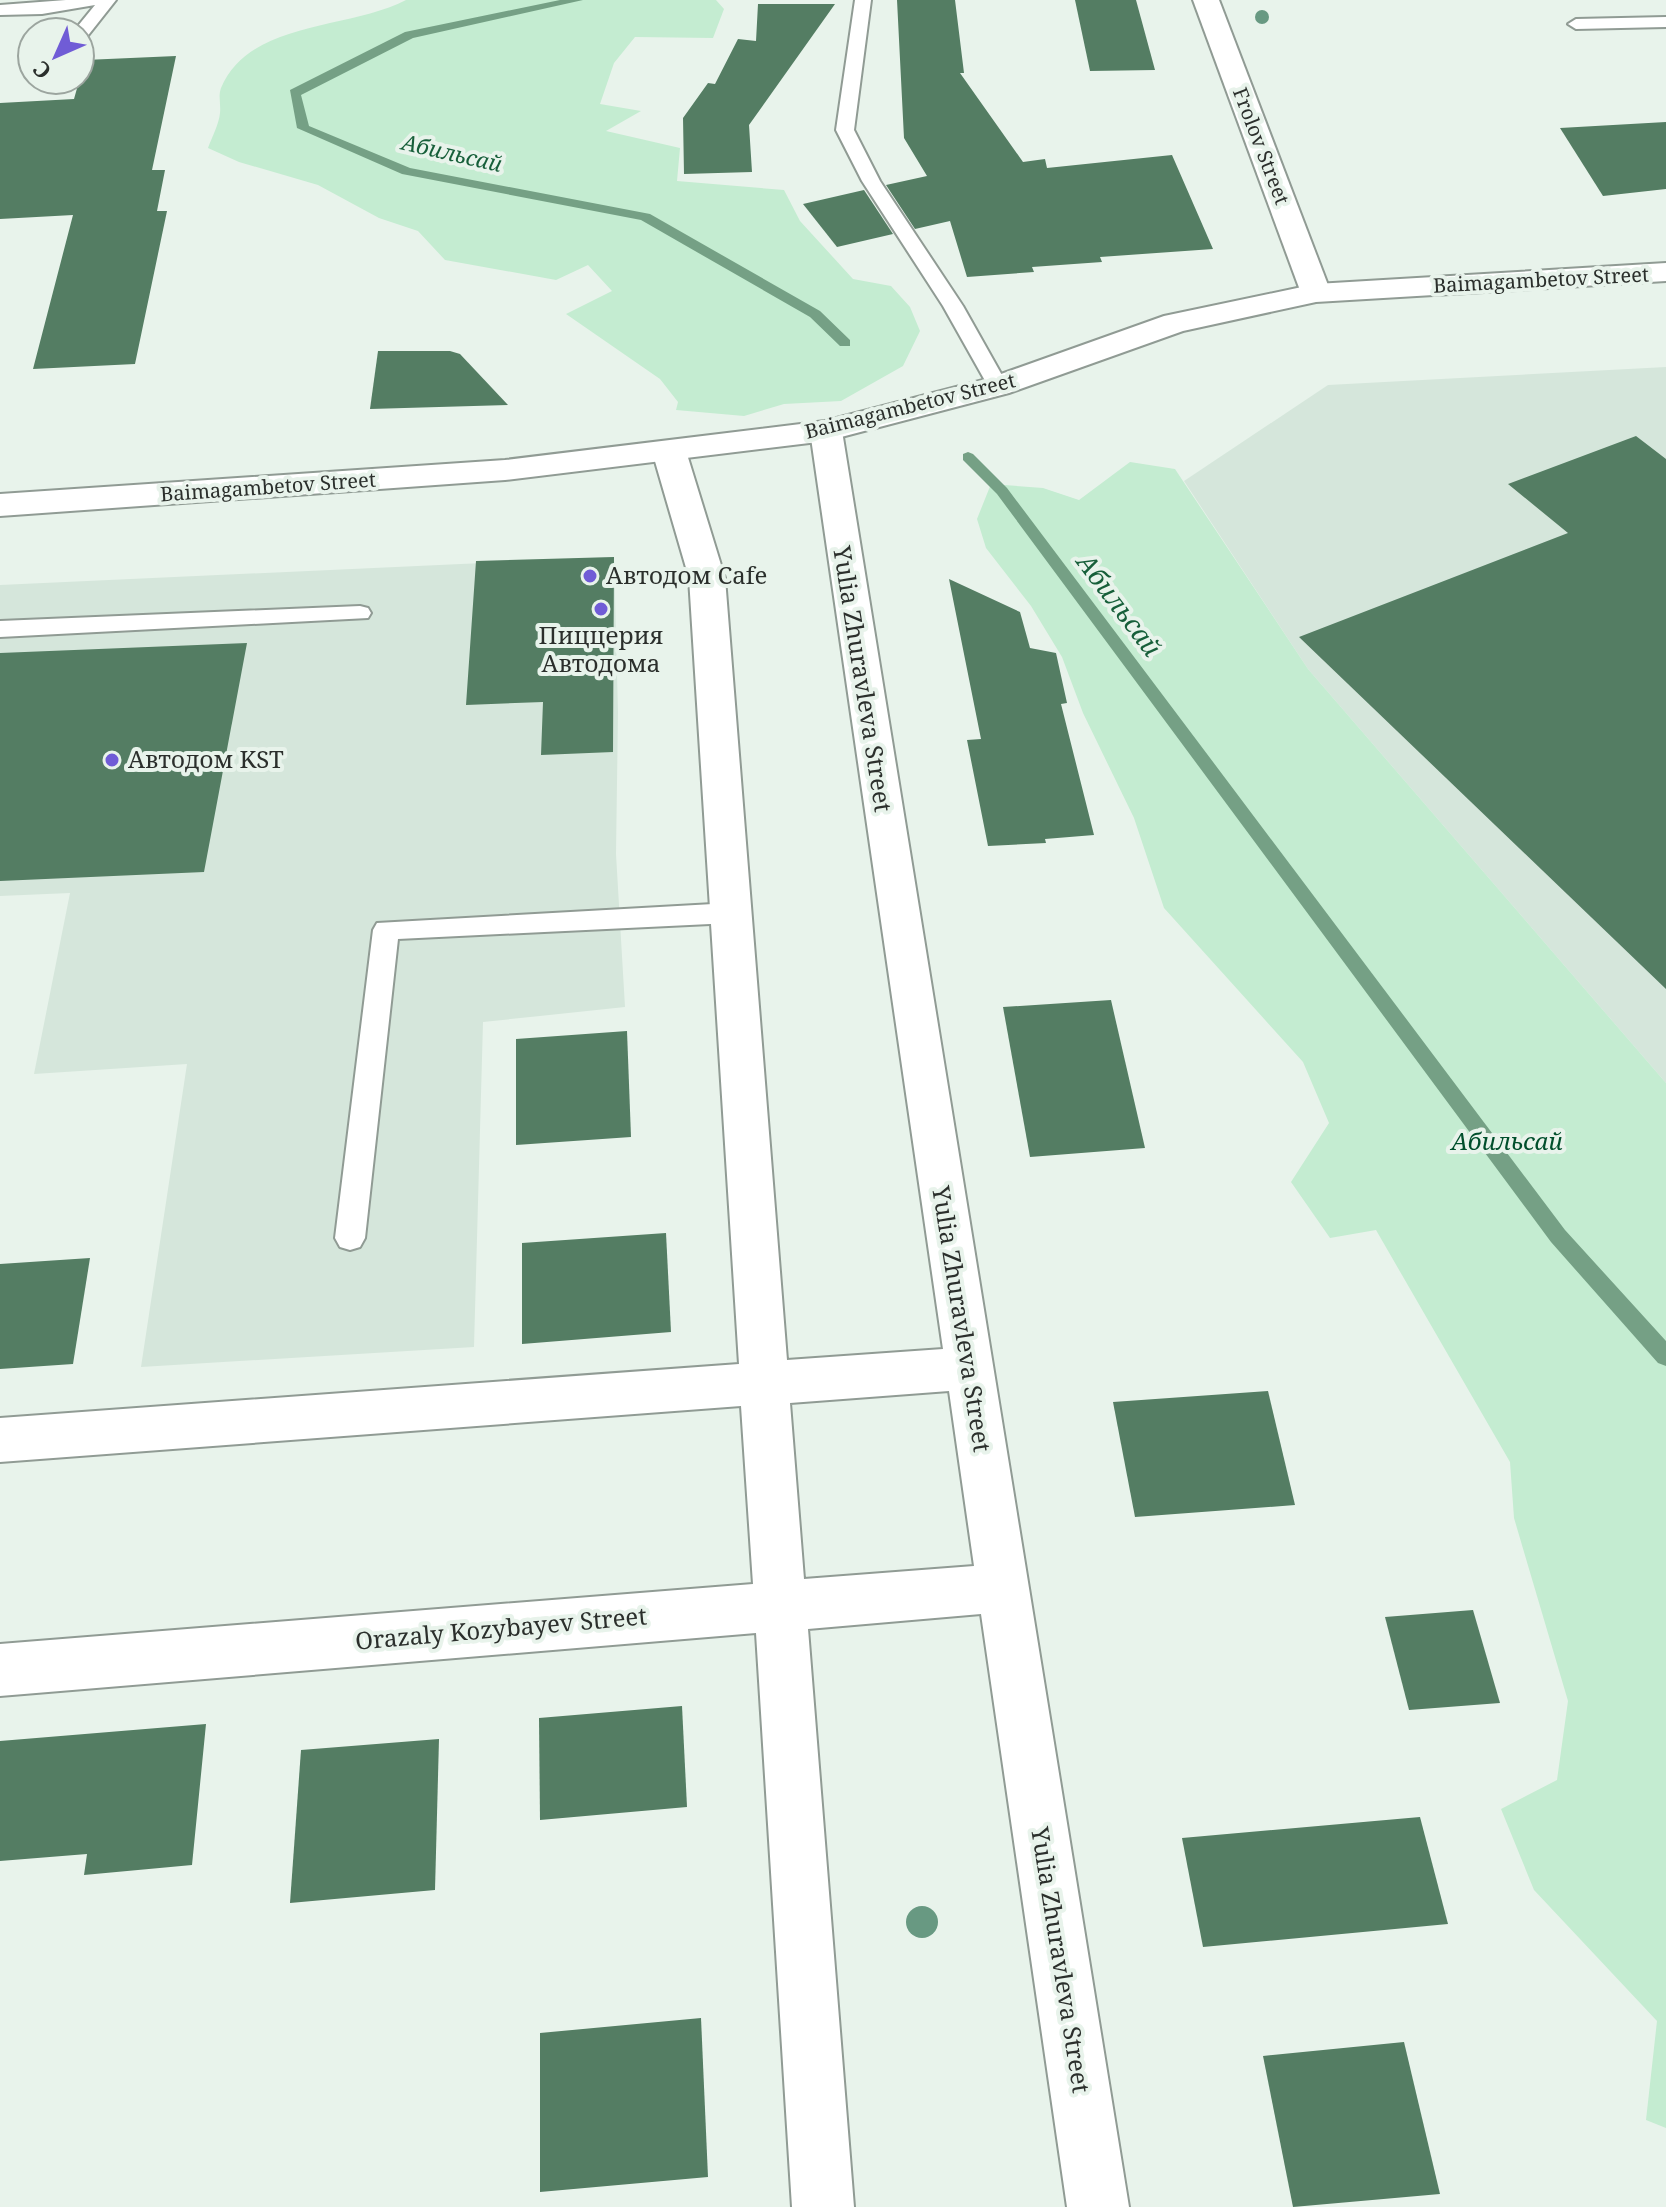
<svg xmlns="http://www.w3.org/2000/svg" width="1666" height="2207" font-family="'Noto Serif',serif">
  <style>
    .built { fill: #d5e6db }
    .green { fill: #c4ecd1 }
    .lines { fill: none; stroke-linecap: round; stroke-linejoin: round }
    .stream { fill: #75a085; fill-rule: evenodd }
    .building { fill: #547d63 }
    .lane-casing { stroke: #909b94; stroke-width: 4 }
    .street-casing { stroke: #909b94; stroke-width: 4 }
    .secondary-casing { stroke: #909b94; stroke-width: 4 }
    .lane { fill: #fff; fill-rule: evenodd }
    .street { fill: #fff; fill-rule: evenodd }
    .secondary { fill: #fff; fill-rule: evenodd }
    .tree { fill: #689982 }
    .poi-dot { fill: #705cd6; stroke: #e8f3eb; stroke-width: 3 }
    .labels { text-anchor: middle; stroke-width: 8; stroke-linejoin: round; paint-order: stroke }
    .far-street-label { font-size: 20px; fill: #2b2f2c; stroke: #e8f3eb }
    .far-water-label { font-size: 22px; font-style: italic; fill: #175f3a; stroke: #e8f3eb }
    .poi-label { font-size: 24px; fill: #2b2f2c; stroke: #e8f3eb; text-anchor: start }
    .street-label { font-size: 24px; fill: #2b2f2c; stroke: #e8f3eb }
    .park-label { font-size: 24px; font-style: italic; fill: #004f2c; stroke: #e8f3eb }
    .water-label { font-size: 26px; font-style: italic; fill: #175f3a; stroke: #e8f3eb }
  </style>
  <rect width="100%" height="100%" fill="#e8f3eb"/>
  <g class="built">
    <polygon points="1666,367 1666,1083 1308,669 1184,481 1328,385"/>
    <polygon points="614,557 618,712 616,854 625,1007 483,1022 474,1347 141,1367 187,1064 34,1074 70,893 0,896 0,585"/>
  </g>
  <g class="green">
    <path d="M406,0H716L724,9L713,38L635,37L614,63L600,104L641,111L606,131L680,148L677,181L784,190L800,221L853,279L891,286L910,307L920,331L903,366L841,401L784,404L744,416L676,410L678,402L660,379L566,314L612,291L588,265L556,280L445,260L418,231L379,218L318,185L239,162L208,148C212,137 219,124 220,113C221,104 218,96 221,88C250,20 349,30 406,0Z"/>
    <polygon points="1130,462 1175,469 1308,669 1666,1083 1666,2128 1646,2120 1657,2021 1534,1890 1501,1809 1557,1780 1568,1701 1514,1518 1510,1462 1376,1230 1330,1238 1291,1182 1329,1123 1303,1062 1164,908 1134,818 1083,713 1062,657 1031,606 986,548 977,519 991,484 1043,488 1079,500"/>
  </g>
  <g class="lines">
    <g class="stream">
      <polygon points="560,0 583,0 413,38 301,95 309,126 410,168 650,214 820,311 850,340 850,346 840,346 810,317 641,220 402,174 297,128 290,90 405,32"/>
      <polygon points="968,452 973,454 1007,488 1565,1230 1666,1341 1666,1366 1658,1363 1551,1242 997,494 963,460 963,454"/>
    </g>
  </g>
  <g class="building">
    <polygon points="897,0 955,0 964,73 960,73 1023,162 1045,159 1047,168 1172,155 1213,249 1100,257 1102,262 1032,267 1034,272 967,277 950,221 915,229 886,185 927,176 904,138"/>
    <polygon points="1075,0 1136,0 1155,70 1090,71"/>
    <polygon points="758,4 835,4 749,125 752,172 684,174 683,118 708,83 715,84 738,39 756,41"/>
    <polygon points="176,56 152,170 165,170 157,211 167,211 135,364 33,369 73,215 0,219 0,103 74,99 85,60"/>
    <polygon points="1666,122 1666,189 1603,196 1560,128"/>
    <polygon points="864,190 893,234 837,247 803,204"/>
    <polygon points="378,351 450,351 460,354 508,405 370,409"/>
    <polygon points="1636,436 1666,459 1666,989 1299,637 1568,533 1508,484"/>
    <polygon points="614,557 613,752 541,755 543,702 466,705 476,561"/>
    <polygon points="949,579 1020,612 1030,648 1056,653 1067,703 1061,704 1094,835 1045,839 1046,843 988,846 967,740 981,739"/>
    <polygon points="247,643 204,872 0,881 0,653"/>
    <polygon points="1111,1000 1145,1148 1030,1157 1003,1007"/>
    <polygon points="627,1031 631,1137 516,1145 516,1039"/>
    <polygon points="666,1233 671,1332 522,1344 522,1243"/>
    <polygon points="90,1258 73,1364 0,1369 0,1264"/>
    <polygon points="1268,1391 1295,1505 1135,1517 1113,1402"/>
    <polygon points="1473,1610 1500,1703 1409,1710 1385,1617"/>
    <polygon points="682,1706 687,1807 540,1820 539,1718"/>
    <polygon points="206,1724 192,1865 84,1875 87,1854 0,1861 0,1741"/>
    <polygon points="439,1739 435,1890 290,1903 301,1750"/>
    <polygon points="1420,1817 1448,1924 1203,1947 1182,1838"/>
    <polygon points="701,2018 708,2177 540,2192 540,2033"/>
    <polygon points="1404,2042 1440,2194 1293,2207 1263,2056"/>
  </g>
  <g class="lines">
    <defs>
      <g id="lane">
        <polygon points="66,0 116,0 86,38 80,39 80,32 73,32 95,5 42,14 0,15 0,5"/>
        <polygon points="855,0 871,0 854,130 880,181 963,306 1008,386 1005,390 991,390 988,386 943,306 862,181 836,130"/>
        <polygon points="1666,17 1666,27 1576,29 1568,24 1576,19"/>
        <polygon points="360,606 368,608 371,613 368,618 0,637 0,621"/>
        <polygon points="731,903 740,906 744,913 740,920 731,923 398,939 365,1238 360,1247 350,1250 340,1247 335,1238 373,930 377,923"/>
      </g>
      <g id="street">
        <polygon points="1193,0 1219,0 1331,293 1327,299 1305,299 1301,293"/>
        <path d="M826,421L838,424L842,431L1129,2207H1067L981,1614L808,1629L854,2207H792L756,1633L0,1696V1644L753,1584L741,1406L0,1462V1418L739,1364L689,578L652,451L657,444L669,441L681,444L686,451L725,578L787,1360L943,1349L810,431L814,424ZM949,1391L974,1566L804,1579L790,1403Z"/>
      </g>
      <polygon id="secondary" points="1666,263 1666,281 1316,302 1183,331 1009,393 826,441 505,480 0,516 0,494 505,460 825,421 987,379 1164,316 1316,284"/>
    </defs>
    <use href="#lane" class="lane-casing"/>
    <use href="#street" class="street-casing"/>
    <use href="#secondary" class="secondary-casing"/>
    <use href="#lane" class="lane"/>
    <use href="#street" class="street"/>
    <use href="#secondary" class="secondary"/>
  </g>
  <g class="tree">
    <circle cx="1262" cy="17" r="7"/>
    <circle cx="922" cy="1922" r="16"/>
  </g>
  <g class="poi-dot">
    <circle cx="590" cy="576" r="8"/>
    <circle cx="601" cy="609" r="8"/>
    <circle cx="112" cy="760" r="8"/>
  </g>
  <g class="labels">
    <g class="far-street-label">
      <text transform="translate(1261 146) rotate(69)" y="7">Frolov Street</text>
      <text transform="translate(1541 280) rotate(-3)" y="7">Baimagambetov Street</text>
      <text transform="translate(910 406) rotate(-14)" y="7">Baimagambetov Street</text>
      <text transform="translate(268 487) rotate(-4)" y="7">Baimagambetov Street</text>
    </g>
    <g class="far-water-label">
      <text transform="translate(452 153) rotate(13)" y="8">Абильсай</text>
    </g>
    <g class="poi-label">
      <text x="606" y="584">Автодом Cafe</text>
      <text x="601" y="644" text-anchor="middle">Пиццерия<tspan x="601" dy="28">Автодома</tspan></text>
      <text x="128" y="768">Автодом KST</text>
    </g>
    <g class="street-label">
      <text transform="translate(862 679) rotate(81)" y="8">Yulia Zhuravleva Street</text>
      <text transform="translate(961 1319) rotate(81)" y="8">Yulia Zhuravleva Street</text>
      <text transform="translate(501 1629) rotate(-5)" y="8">Orazaly Kozybayev Street</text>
      <text transform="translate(1060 1960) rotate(81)" y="8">Yulia Zhuravleva Street</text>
    </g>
    <g class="park-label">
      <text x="1507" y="1150">Абильсай</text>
    </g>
    <g class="water-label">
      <text transform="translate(1119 605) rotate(53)" y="9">Абильсай</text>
    </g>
  </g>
  <g transform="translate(56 56) rotate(225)"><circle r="38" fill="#e8f3eb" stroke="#9ca59f" stroke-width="2"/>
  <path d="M0-6L14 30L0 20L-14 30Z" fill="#705cd6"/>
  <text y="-12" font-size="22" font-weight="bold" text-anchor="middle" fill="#2b2f2c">С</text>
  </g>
</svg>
